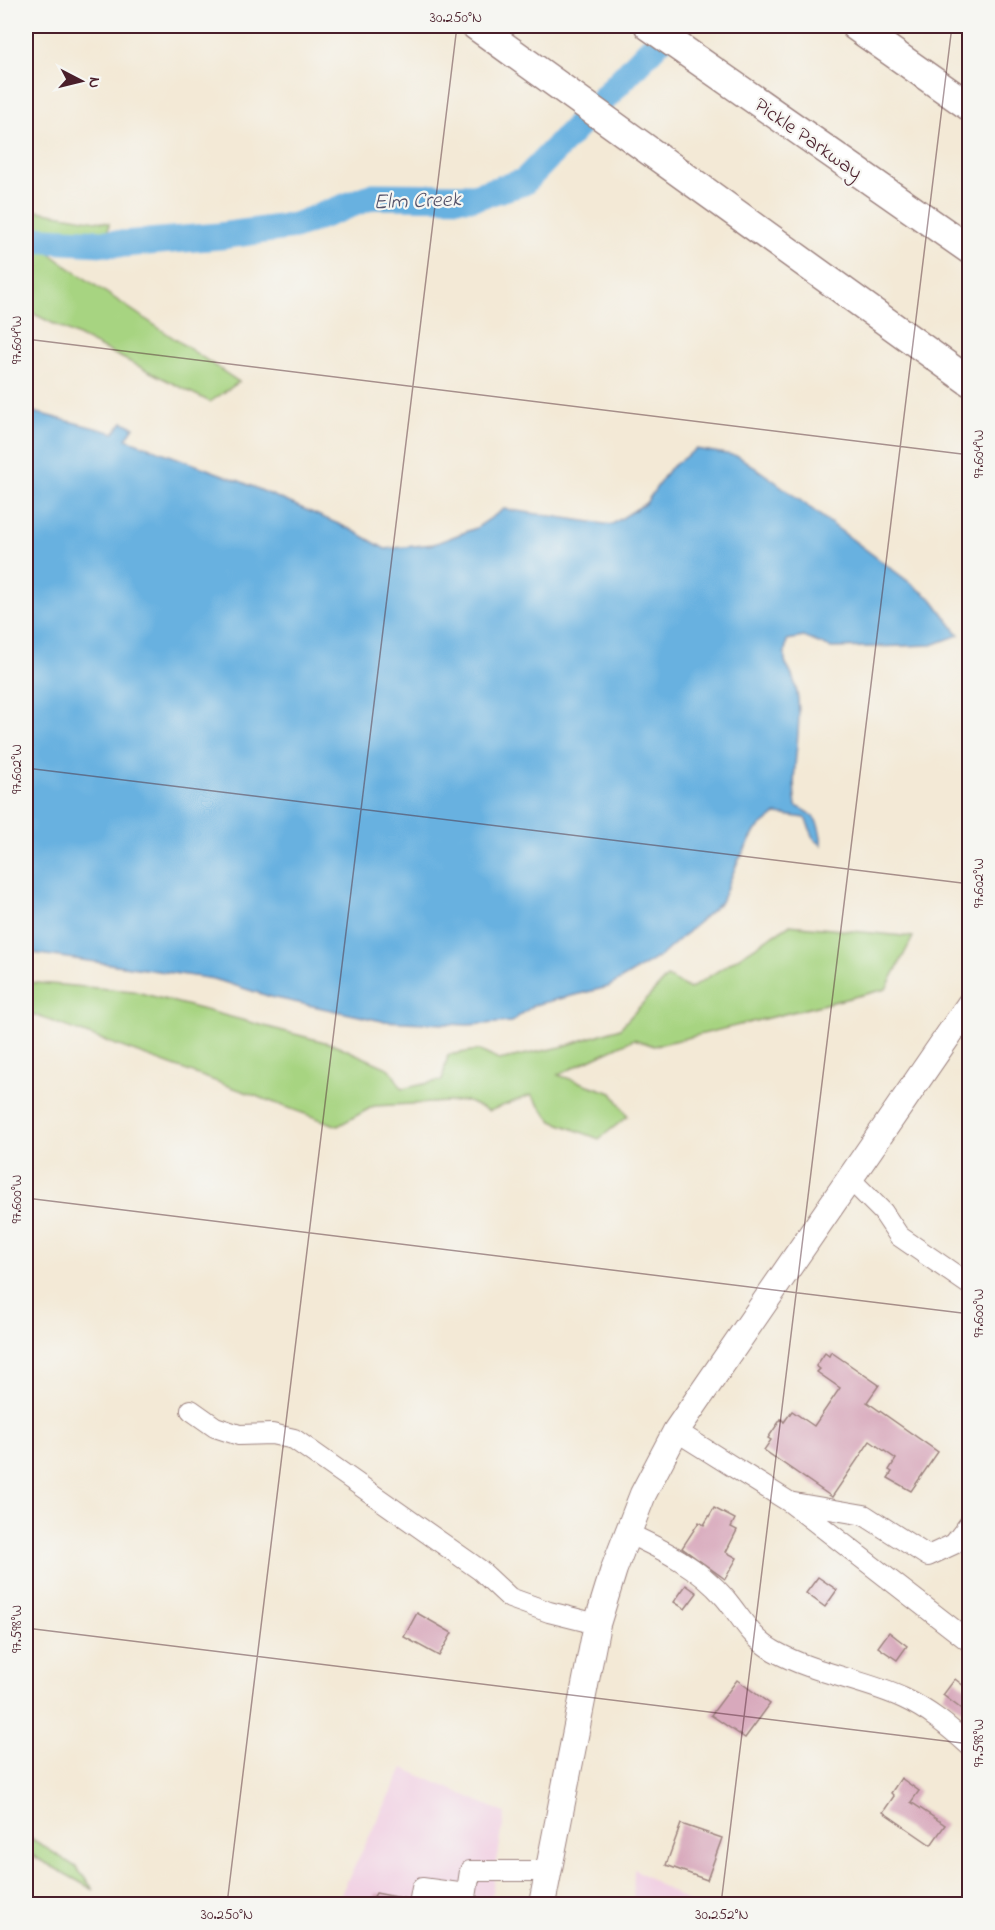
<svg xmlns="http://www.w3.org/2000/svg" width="995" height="1930" font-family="'Indie Flower',sans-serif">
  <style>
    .built { fill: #f1d0e3 }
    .green { fill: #a7d481; stroke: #787a56; stroke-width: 1.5 }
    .water { fill: #68b1e0; stroke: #596886; stroke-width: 1.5 }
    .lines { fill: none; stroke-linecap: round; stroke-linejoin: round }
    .river { stroke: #68b1e0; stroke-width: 27 }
    .building { fill: #d8a9bc }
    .minor-casing { stroke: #9e8480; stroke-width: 22 }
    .major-casing { stroke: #9e8480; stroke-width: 28 }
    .highway-casing { stroke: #9e8480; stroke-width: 31 }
    .minor { stroke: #fff; stroke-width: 20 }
    .major { stroke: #fff; stroke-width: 26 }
    .highway { stroke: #fff; stroke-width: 28 }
    .ticks { fill: none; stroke: #4a1f2b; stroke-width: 1.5; stroke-opacity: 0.45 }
    .labels { text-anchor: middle; stroke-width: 4.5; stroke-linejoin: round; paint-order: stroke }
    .street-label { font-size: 21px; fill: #4a1f2b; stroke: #f6f6f2 }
    .water-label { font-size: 22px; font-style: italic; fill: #54526a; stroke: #f6f6f2 }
    .neatline { fill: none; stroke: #4a1f2b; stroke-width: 2 }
    .ticks-label { font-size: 15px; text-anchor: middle; fill: #4a1f2b }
  </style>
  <rect width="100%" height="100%" fill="#f6f6f2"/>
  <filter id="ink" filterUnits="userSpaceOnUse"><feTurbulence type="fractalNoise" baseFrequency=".0167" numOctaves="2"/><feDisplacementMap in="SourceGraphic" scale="12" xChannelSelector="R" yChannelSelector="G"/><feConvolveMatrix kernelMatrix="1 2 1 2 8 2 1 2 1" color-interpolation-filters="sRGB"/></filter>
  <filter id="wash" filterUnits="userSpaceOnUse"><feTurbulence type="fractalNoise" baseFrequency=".008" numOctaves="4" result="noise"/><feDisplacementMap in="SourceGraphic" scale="24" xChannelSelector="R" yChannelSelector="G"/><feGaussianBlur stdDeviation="1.35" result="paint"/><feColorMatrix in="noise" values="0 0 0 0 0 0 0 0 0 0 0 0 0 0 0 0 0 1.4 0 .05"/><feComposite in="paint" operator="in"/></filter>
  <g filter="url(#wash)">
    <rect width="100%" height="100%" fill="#f3e9d6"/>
    <g class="built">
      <polygon points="403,1768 505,1813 490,1904 336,1904"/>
      <polygon points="634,1869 692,1904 633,1904"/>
    </g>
    <g class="green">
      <polygon points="26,209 109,223 108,234 26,226"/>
      <polygon points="26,235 68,267 239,382 210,402 26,310"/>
      <polygon points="789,925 913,937 886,989 654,1046 634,1039 558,1075 612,1093 628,1116 599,1139 552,1121 531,1095 489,1111 466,1101 374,1106 338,1126 26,1012 26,982 133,991 336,1045 390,1069 402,1089 442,1080 448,1055 478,1050 499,1060 561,1047 620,1028 667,977 690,989"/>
      <polygon points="26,1835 76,1867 94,1890 26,1852"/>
    </g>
    <path class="water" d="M26,410L114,433L123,422L134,427L126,439L242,482L352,530L385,549L434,544L476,528L504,509L611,525L646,503L669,469L696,449L738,456L773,480L933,600L959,635L932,645L872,647L831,648L804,637L787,640C781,670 788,660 795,684C806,724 789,766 796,806C817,814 820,824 822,845L815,840L805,818L776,814L756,830L738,861L721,902L662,955L608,987L534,1005L511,1022L468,1025L382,1021L271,997L214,979L26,952Z"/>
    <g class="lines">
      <polyline class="river" points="26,239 123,244 220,236 295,226 373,196 474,197 524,182 673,26"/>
    </g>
    <g id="blocks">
      <g class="building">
        <polygon points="831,1352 879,1385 867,1402 938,1452 911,1491 888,1478 892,1472 889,1470 896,1459 870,1441 832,1497 764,1450 771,1440 768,1438 781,1419 784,1422 792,1411 814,1426 840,1388 817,1372 820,1369 816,1366 825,1353 829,1356"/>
        <polygon points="714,1508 735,1519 731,1527 737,1530 726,1552 737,1558 725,1579 682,1548 699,1522 704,1525"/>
        <polygon points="818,1577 837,1590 825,1607 806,1593"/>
        <polygon points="686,1585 697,1593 685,1609 674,1602"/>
        <polygon points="417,1613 452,1633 439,1656 404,1637"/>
        <polygon points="889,1632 907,1646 897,1660 878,1647"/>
        <polygon points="955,1679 969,1690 969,1703 964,1711 943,1695"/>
        <polygon points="737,1680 770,1704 745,1738 711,1715"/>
        <polygon points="901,1778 919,1791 911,1802 945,1825 931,1845 883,1812 894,1796 891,1793"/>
        <polygon points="681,1824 722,1838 707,1880 666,1865"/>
        <polygon points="376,1893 407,1899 407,1905 369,1905"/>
      </g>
    </g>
  </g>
  <g filter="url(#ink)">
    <use href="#blocks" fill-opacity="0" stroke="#9e8480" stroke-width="1.5"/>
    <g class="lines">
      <defs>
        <g id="minor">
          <polyline points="849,1178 883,1212 899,1236 970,1285"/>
          <polyline points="191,1410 215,1427 239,1435 272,1434 294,1439 480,1570 510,1598 549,1612 597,1624"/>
          <polyline points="676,1431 791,1503 970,1642"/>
          <polyline points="794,1503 864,1515 928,1556 954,1544 970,1523"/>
          <path d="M627,1533C664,1550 698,1567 725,1598C741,1617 752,1639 774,1651C815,1674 862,1679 903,1698C929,1710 949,1727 970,1746"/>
          <polyline points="419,1904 422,1888 466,1894"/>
          <polyline points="465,1904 470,1871 548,1871"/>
        </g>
        <polyline id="major" points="542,1904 597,1624 614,1569 643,1494 676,1431 970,1004"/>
        <g id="highway">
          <polyline points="476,26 970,382"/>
          <polyline points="649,26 970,250"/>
          <polyline points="855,26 970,107"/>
        </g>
      </defs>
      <use href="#minor" class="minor-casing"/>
      <use href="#major" class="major-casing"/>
      <use href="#highway" class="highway-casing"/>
      <use href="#minor" class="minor"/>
      <use href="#major" class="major"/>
      <use href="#highway" class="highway"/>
    </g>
  </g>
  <path class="ticks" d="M26,339L970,455M26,768L970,884M26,1198L970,1314M26,1628L970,1744M227,1904L457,26M721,1904L952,26"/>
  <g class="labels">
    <g class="street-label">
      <text transform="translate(809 138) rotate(35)" y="7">Pickle Parkway</text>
    </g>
    <g class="water-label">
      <text transform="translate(417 199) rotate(-2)" y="8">Elm Creek</text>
    </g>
  </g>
  <rect width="995" height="1930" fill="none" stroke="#f6f6f2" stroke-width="66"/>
  <g transform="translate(81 81) rotate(97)" stroke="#f6f6f2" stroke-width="4.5" paint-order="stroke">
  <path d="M0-4.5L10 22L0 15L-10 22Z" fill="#4a1f2b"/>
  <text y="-9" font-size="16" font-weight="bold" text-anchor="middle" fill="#4a1f2b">N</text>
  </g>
  <rect x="33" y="33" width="929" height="1864" class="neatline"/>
  <g class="ticks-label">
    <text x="456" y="22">30.250°N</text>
    <text transform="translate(16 340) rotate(-90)" y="5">97.604°W</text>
    <text transform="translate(978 454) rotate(-90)" y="5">97.604°W</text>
    <text transform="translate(16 769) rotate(-90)" y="5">97.602°W</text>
    <text transform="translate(978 883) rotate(-90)" y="5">97.602°W</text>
    <text transform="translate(16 1199) rotate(-90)" y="5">97.600°W</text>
    <text transform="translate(978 1313) rotate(-90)" y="5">97.600°W</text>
    <text transform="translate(16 1629) rotate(-90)" y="5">97.598°W</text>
    <text transform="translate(978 1743) rotate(-90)" y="5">97.598°W</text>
    <text x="227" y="1919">30.250°N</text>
    <text x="722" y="1919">30.252°N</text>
  </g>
</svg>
